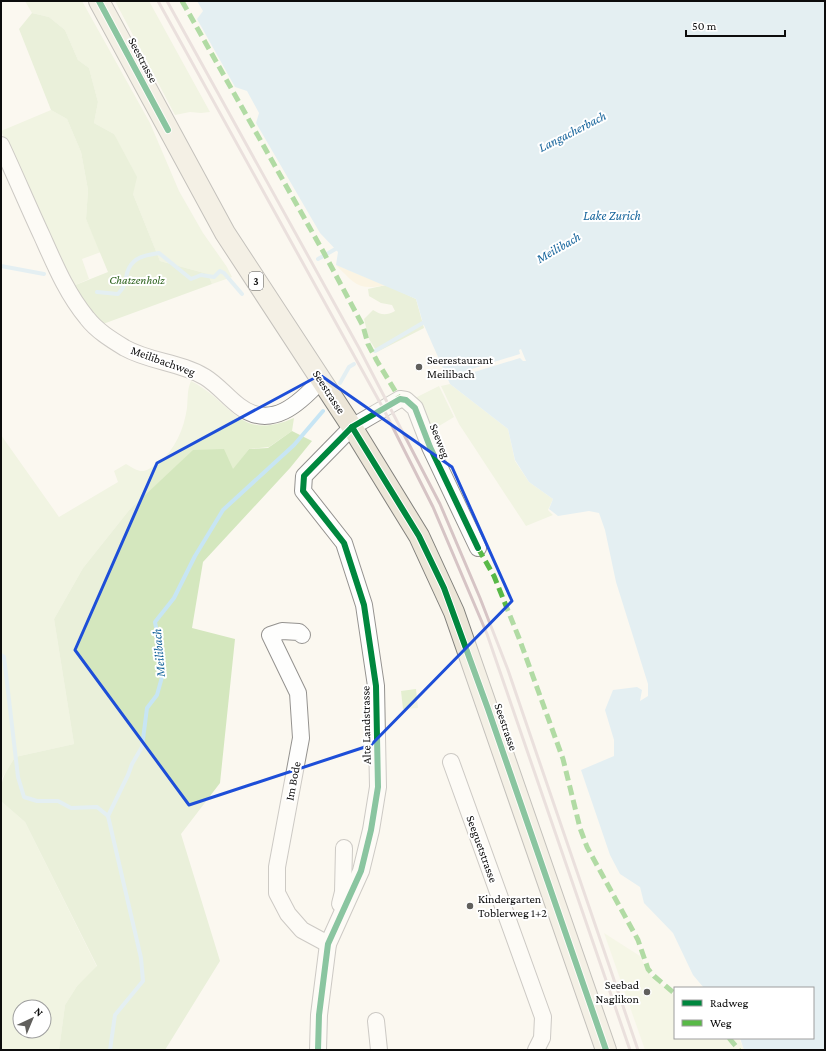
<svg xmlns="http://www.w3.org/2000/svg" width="826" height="1051" font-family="'Crimson Pro',serif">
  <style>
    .green { fill: #e4efd0; fill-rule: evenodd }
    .forest { fill: #d4e7be }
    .sand { fill: #faf0d2 }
    .pitch { fill: #eef3da }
    .water { fill: #c7e5f4 }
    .pier { fill: #fbf8f0 }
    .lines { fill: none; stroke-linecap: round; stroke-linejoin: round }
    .stream { stroke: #c7e5f4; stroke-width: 4 }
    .minor-casing { stroke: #94928f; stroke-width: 18 }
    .major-casing { stroke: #81807c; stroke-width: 22 }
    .minor { stroke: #fefefd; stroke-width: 16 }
    .major { stroke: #ece6d8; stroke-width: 20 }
    .rail { stroke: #d6c4c5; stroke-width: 3 }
    .quiet { stroke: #58b947; stroke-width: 5; stroke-dasharray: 10 5; stroke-linecap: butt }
    .cycleway-casing { stroke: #fff; stroke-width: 8 }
    .cycleway { stroke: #00873e; stroke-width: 6 }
    .marked { fill: none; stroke: #1d4ed8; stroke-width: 3; stroke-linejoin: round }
    .poi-dot { fill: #605f5c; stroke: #fff; stroke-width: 1.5 }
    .labels { text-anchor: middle; stroke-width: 4; stroke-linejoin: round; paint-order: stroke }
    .shield { fill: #fff; stroke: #555; stroke-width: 1 }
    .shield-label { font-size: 11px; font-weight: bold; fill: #0c0c0c }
    .street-label { font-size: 12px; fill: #0c0c0c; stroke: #fff }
    .park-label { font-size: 12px; font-style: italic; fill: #2e631e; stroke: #fff }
    .poi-label { font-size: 12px; fill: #0c0c0c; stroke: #fff; text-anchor: start }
    .water-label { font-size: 13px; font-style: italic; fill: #17659c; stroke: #fff }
  </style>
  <rect width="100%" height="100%" fill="#fbf8f0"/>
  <g class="green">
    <polygon points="25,1 82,1 150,123 179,191 203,233 227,267 232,277 212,284 208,274 160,261 133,194 114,134 94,123 98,102 89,68 78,60 65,30 49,17 32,13"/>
    <polygon points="115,1 149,1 210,112 201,113 190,112 175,115"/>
    <polygon points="51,110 67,119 81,152 88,190 86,219 101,252 82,259 89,279 73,286 1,131"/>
    <path d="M191,381C234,403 238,442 294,418L292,431L269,447L249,449L233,470L193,451L130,509L83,568L54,619L74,744L15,757L1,780V435L59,517L118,482L114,471L126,464C141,473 143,474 158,463C175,450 184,429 187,408C188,398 187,390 191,381Z"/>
    <polygon points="450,384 508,429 515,461 529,482 553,499 548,510 553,515 526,526 459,424 441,386"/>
    <polygon points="439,386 454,417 429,432 413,399"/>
    <polygon points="416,689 418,708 403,709 401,691"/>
    <path d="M1,795L2,802L25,822L97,967L77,986L65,1005L59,1050H1ZM20,1007H44V1031H20Z"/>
  </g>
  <g class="forest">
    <polygon points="32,13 49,17 65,30 78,60 89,68 98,102 94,123 114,134 137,177 133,194 160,261 208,274 212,284 103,324 87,307 73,286 108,272 86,219 88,190 81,152 67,119 51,110 19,29"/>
    <path d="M386,285L416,299L424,328L377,352L369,339L364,319L373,310C381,315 386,316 395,311L392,305L381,303L369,296L368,289Z"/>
    <path d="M292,431L312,441L290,468L203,562L192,628L235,639L220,783L181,834L220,961L165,1050H59L65,1005L77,986L97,966L25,822L2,802C0,778 3,777 15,757L74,744L54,619L83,568L130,509L193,450L224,449L233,469L249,449L268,448Z"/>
  </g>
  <path class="sand" d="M336,265L386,285C358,291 355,284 336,265Z"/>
  <polygon class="pitch" points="604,933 640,956 649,974 675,996 675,1038 739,1038 744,1050 645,1050"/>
  <polygon class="water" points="197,1 825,1 825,1050 744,1050 740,1038 813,1038 813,988 704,988 693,975 673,933 644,903 640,887 620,874 610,855 581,770 614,756 614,740 605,710 613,690 637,687 642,690 640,701 648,696 648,684 616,582 605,530 599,513 589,511 558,516 549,509 553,499 529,482 515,460 508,429 450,384 423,323 416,299 336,265 338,252 320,233 256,123 259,113 247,91 235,87 197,19 203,11"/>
  <polygon class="pier" points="521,349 526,361 523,361 520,358 448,380 446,377 520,354 519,350"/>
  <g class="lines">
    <g class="stream">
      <polyline points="318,259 339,247"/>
      <polyline points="1,266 44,274"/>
      <path d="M97,292L118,294C130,281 123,279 129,268C135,256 148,255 159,253L191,279L201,275L214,277L220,271L224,273L242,294"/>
      <polyline points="375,351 426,321"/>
      <polyline points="340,383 349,367 354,364"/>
      <polyline points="1,655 4,657 18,777 24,797 37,801 58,801 71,808 97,807 108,816"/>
      <polyline points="110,1050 115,1015 143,981 141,958 108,816 128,775 132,764 142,747 147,708 157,695 162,677 160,648 155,622 174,598 195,556 223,510 294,445 323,411"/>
    </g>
    <defs>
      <g id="minor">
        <path d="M1,145C15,175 28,206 42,236C55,265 67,294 87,318C97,331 112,340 125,348C150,362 180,362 205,377C218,385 227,397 239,406C271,431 300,403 321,380"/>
        <polyline points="302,635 299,632 282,631 270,635 298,693 301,738 277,867 277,893 288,914 302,930 328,944"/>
        <polyline points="451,762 543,1017 542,1038 536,1050"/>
        <polyline points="340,904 343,892 344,848"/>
        <polyline points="376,1021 379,1050"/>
        <polyline points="318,1050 319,1015 328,944 361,871 371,830 378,787 376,686 364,605 344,543 303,491 304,476 352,427 400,399 406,400 415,408 430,447 478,548"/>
      </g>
      <polyline id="major" points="99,1 225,233 352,427 419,536 454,612 606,1050"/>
    </defs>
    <use href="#minor" class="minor-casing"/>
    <use href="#major" class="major-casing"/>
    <use href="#minor" class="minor"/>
    <use href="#major" class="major"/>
    <g class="rail">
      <polyline points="158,1 383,408 433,507 487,634 630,1050"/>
      <polyline points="167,1 359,348 440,504 480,598 508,670 638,1050"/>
    </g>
    <g class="quiet">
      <polyline points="182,1 324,253 363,326 368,344 377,361 400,399"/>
      <polyline points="478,548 494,576 519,638 563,759 580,828 587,847 638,940 648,969 654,976 675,994"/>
      <polyline points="729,1038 739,1050"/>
    </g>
    <defs>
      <g id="cycleway">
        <polyline points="99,1 168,130"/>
        <polyline points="352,427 419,536 444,588 488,709 606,1050"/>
        <polyline points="318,1050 319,1015 328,944 361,871 371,830 378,787 376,686 364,605 344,543 303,491 304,476 352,427 400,399 406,400 415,408 430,447 478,548"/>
      </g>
    </defs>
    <use href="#cycleway" class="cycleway-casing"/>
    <use href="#cycleway" class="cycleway"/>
  </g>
  <path d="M0 0H826V1051H0ZM320,375L452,467L512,601L371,745L189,805L75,650L157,463Z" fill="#fbf8f0" fill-opacity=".55" fill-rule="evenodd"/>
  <path class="marked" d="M320,375L452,467L512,601L371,745L189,805L75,650L157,463Z"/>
  <g class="poi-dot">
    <circle cx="419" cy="367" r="4"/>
    <circle cx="470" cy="906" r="4"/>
    <circle cx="647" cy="992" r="4"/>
  </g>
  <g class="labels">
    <rect class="shield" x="249" y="272" width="14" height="18" rx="3"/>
    <g class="shield-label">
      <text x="256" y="285">3</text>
    </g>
    <g class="street-label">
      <text transform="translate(143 60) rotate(62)" y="4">Seestrasse</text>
      <text transform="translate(163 361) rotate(20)" y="4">Meilibachweg</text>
      <text transform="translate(329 392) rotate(57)" y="4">Seestrasse</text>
      <text transform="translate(440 441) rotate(68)" y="4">Seeweg</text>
      <text transform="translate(366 725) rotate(-91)" y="4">Alte Landstrasse</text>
      <text transform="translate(506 727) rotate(71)" y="4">Seestrasse</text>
      <text transform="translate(293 781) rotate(-79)" y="4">Im Bode</text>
      <text transform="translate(482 849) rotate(70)" y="4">Seeguetstrasse</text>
    </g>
    <g class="park-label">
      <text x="137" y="284">Chatzenholz</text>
    </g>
    <g class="poi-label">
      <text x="427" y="364">Seerestaurant<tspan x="427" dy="14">Meilibach</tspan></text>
      <text x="478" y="903">Kindergarten<tspan x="478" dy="14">Toblerweg 1+2</tspan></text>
      <text x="639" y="989" text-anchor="end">Seebad<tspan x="639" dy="14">Naglikon</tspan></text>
    </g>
    <g class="water-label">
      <text transform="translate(572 131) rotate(-27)" y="5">Langacherbach</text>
      <text x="612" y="220">Lake Zurich</text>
      <text transform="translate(558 247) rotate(-30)" y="5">Meilibach</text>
      <text transform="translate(158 653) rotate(-95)" y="5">Meilibach</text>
    </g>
  </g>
  <rect width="826" height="1051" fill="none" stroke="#0c0c0c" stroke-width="4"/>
  <rect x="674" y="987" width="140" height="52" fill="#ffffff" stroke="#9e9e9e"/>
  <rect x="682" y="1000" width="20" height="6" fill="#00873e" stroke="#9e9e9e"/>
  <text x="710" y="1007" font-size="12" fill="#0c0c0c">Radweg</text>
  <rect x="682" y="1020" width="20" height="6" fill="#58b947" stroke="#9e9e9e"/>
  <text x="710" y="1027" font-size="12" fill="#0c0c0c">Weg</text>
  <g transform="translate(32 1019) rotate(44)"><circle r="19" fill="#ffffff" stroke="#9e9e9e"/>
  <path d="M0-3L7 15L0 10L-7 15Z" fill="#605f5c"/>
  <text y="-6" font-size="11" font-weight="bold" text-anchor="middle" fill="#0c0c0c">N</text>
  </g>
  <path d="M686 30v6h99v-6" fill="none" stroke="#0c0c0c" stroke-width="2"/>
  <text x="692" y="30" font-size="12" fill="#0c0c0c" stroke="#ffffff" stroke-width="3" paint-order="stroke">50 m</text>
</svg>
